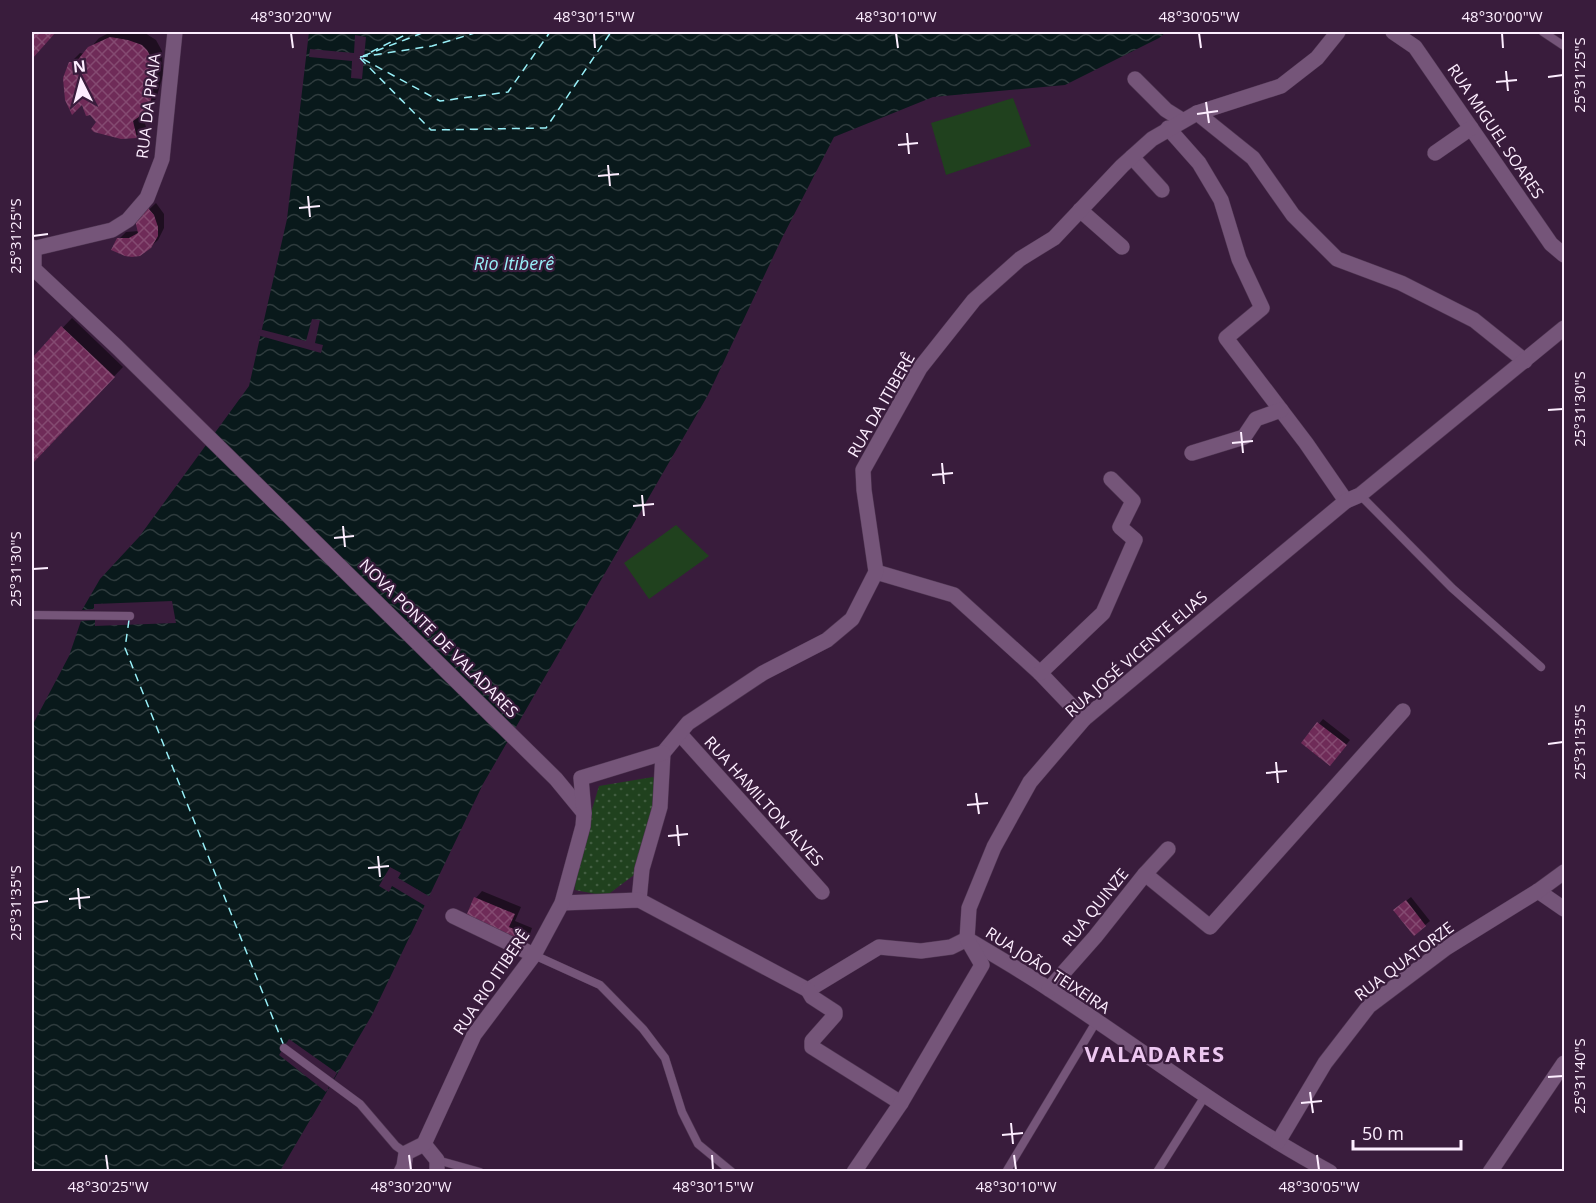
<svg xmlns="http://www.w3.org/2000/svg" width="1596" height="1203" font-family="'Open Sans',sans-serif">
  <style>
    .grass { fill: url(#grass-dots) }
    .pitch { fill: #20411e }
    .water { fill: url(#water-waves) }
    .pier { fill: #391c3c }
    .shadow { fill: #0007 }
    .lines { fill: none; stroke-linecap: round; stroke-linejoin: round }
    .ferry { stroke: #98f0f8; stroke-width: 1.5; stroke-dasharray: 8 6; stroke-linecap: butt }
    .building { fill: url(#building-cross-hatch) }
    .service-casing { stroke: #503753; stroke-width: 9 }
    .minor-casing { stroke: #503753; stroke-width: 16 }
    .service { stroke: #755579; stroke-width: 8 }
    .minor { stroke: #755579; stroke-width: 15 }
    .ticks { fill: none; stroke: #fdeeff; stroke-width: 2 }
    .labels { text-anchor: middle; stroke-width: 4.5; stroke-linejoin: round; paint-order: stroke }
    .street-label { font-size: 16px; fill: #fdeeff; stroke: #391c3c }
    .water-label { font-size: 18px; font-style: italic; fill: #98f0f8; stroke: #391c3c }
    .district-label { font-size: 22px; font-weight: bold; letter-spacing: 1.5px; fill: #edc8f1; stroke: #391c3c }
    .neatline { fill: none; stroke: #fdeeff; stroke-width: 2 }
    .ticks-label { font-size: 15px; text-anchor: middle; fill: #fdeeff }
  </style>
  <defs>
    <pattern id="grass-dots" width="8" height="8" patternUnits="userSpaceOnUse" patternTransform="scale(1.5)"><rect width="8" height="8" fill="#20411e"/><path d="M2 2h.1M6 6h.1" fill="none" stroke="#415d40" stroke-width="1.8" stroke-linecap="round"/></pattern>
    <pattern id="water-waves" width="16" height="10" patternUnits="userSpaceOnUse" patternTransform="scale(1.5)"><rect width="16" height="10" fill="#09191b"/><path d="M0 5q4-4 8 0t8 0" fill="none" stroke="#2e3b3d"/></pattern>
    <pattern id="building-cross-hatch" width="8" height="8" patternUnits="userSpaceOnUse" patternTransform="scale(1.5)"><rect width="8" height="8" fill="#6f2b58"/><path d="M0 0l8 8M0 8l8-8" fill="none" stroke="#844a71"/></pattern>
  </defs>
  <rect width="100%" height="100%" fill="#391c3c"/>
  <polygon class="grass" points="653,777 659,790 653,827 634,875 606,896 575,890 576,863 599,786"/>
  <g class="pitch">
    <polygon points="1013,98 1031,146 946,175 931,123"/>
    <polygon points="676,525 709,556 649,599 624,563"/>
  </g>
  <polygon class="water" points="309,32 1166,32 1159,38 1065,85 933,97 834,137 782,238 708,395 483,784 372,1015 280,1171 32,1172 32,726 69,656 81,621 82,610 100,579 139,537 249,386 287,219"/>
  <g class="pier">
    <polygon points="355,35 366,37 362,79 351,78 352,61 309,57 310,49 354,53"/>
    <polygon points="312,319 320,320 315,343 323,345 321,353 257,335 259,329 306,341"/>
    <polygon points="172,601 176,623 95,626 95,620 81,621 82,610 94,609 94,604"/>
    <polygon points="390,867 401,873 398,878 432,898 427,907 392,886 389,892 379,886"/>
    <polygon points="289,1039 337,1073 326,1092 279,1055"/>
  </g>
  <g class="shadow">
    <polygon points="32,32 55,32 32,57"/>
    <polygon points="111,32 145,33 156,40 162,51 163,75 156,99 142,113 146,127 136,136 98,122 70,63 80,53 85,54 99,38"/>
    <polygon points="156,203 164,214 164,228 158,240 150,247 119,239 126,232 139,231 137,221"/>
    <polygon points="72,318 123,367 32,462 32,360"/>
    <polygon points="1323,719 1350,740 1334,760 1303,743"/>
    <polygon points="482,891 521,907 515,921 532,928 529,937 522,943 476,898"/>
    <polygon points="1411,897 1430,921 1414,934 1400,906"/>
  </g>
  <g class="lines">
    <g class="ferry">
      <polyline points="371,52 411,32"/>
      <polyline points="363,56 425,32"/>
      <polyline points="360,57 432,46 478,32"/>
      <polyline points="360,58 431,130 546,128 611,32"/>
      <polyline points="363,59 440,101 508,92 550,32"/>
      <polyline points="129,620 125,648 284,1046"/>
    </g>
  </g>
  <g class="building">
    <polygon points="32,32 56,32 32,59"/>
    <polygon points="110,37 128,40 142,45 147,50 153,61 155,78 151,100 143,114 133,121 137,138 121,139 94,132 91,129 96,122 90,115 86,116 82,105 72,115 65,100 63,78 69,62 76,62 88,47"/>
    <polygon points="148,208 154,215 158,227 158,236 151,248 140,256 132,257 125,256 111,250 117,238 129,238 138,233 135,220"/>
    <polygon points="61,326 115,377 32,464 32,358"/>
    <polygon points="1317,722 1347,745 1330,766 1301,743"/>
    <polygon points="474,897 515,914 509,927 527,935 522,945 464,921"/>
    <polygon points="1406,900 1426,926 1414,936 1393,910"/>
  </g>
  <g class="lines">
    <defs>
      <g id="service">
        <polyline points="1543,32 1564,46"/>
        <polyline points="1360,495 1452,588 1541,667"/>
        <polyline points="32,615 130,616"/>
        <polyline points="534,955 600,985 643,1029 665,1058 682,1112 698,1144 732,1172"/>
        <polyline points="284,1048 360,1104 396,1146 406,1153"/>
        <polyline points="437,1160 480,1172"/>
        <polyline points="1006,1172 1096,1022"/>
        <polyline points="1157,1172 1205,1096"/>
      </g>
      <g id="minor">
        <polyline points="1393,32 1415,47 1551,244 1564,255"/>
        <polyline points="1135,79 1166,110 1182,120"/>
        <polyline points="1197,113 1253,158 1293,215 1337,259 1401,283 1474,320 1525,361"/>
        <polyline points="1168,128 1199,163 1221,200 1239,259 1262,308 1226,338 1306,443 1346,501"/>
        <polyline points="1435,153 1471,128"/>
        <polyline points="1132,157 1162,190"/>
        <polyline points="1080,210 1122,247"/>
        <polyline points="32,247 34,249 34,269 117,347 556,779 584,813"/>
        <polyline points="32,249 112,230 128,220 147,198 162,159 175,32"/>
        <polyline points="1192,453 1244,437 1256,419 1281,410"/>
        <polyline points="876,572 954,595 1040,673 1084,719"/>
        <polyline points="1040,673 1103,613 1135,540 1120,527 1133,501 1111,479"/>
        <polyline points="680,734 822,892"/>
        <polyline points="663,753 688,723 763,673 827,640 852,619 876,572 864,490 863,470 920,368 974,300 1020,259 1054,238 1122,166 1152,139 1197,113 1281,86 1317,58 1338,32"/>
        <polyline points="1145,874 1210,927 1403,711"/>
        <polyline points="1538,891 1564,909"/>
        <polyline points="639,900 642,869 660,807 663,753"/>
        <path d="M562,903L639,900L808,990L879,947L921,951L951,947L967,939C994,955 1022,971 1049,989C1143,1050 1231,1119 1330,1172"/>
        <polyline points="453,916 534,955"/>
        <polyline points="1049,989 1095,937 1145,874 1168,849"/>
        <polyline points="808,990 812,997 835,1012 835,1015 812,1041 812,1047 901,1103"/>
        <polyline points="1278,1142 1325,1063 1369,1006 1446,948 1538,891 1564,872"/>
        <polyline points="424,1144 437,1160 437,1172"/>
        <polyline points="401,1172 404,1166 406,1153 424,1144 474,1035 534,955 562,903 583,826 584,813 581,778 663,753"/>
        <polyline points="854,1172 901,1103 982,965 967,939 969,908 994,847 1030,782 1084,719 1346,501 1360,495 1564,328"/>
        <polyline points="1490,1172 1564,1063"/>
      </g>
    </defs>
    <use href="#service" class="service-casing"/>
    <use href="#minor" class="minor-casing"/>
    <use href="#service" class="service"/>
    <use href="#minor" class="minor"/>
  </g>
  <path class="ticks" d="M291,33L293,48M594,33L595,48M896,33L898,48M1199,33L1201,48M1502,33L1503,48M1506,71L1508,91M1548,77L1563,75M1496,82L1517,80M1206,102L1209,123M1197,114L1218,111M907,133L909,154M898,145L918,143M608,165L610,186M598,176L619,174M308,196L310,217M299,208L320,206M33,236L48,234M1548,410L1563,409M1241,432L1243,453M1232,443L1253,441M942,463L944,484M932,475L953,473M642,495L644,516M633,506L654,504M343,526L345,547M334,538L354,536M33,569L48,568M1548,744L1563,742M1276,762L1278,783M1266,773L1287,771M976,793L979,814M967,805L988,803M677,825L679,846M668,836L688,834M378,856L380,877M368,868L389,866M78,888L80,909M69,899L90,897M33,903L48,901M1548,1077L1563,1076M1310,1092L1313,1113M1301,1103L1322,1101M1011,1123L1013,1144M1002,1135L1023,1133M106,1155L108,1170M409,1155L411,1170M712,1155L713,1170M1014,1155L1016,1170M1317,1155L1319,1170"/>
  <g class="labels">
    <g class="street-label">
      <text transform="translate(148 106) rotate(-83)" y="6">RUA DA PRAIA</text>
      <text transform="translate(1496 131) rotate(56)" y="6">RUA MIGUEL SOARES</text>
      <text transform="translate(881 405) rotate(-60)" y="6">RUA DA ITIBERÊ</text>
      <text transform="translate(439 638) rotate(45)" y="6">NOVA PONTE DE VALADARES</text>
      <text transform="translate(1136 654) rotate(-41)" y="6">RUA JOSÉ VICENTE ELIAS</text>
      <text transform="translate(764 801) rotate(48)" y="6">RUA HAMILTON ALVES</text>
      <text transform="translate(1095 907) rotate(-51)" y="6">RUA QUINZE</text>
      <text transform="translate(1404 961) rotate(-37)" y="6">RUA QUATORZE</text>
      <text transform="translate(1048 970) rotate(33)" y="6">RUA JOÃO TEIXEIRA</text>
      <text transform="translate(491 982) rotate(-56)" y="6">RUA RIO ITIBERÊ</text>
    </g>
    <g class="water-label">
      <text x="514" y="270">Rio Itiberê</text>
    </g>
    <g class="district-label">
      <text x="1155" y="1062">VALADARES</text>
    </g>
  </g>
  <rect width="1596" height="1203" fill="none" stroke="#391c3c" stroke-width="66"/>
  <g transform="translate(81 81) rotate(354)" stroke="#391c3c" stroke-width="4.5" paint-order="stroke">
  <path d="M0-4.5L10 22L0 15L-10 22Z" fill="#fdeeff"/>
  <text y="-9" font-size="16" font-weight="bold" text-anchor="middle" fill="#fdeeff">N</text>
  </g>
  <path d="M1353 1140v9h108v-9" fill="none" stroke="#fdeeff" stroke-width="3"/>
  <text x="1362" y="1140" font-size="18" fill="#fdeeff" stroke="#391c3c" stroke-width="4.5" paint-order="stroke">50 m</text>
  <rect x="33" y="33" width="1530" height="1137" class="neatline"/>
  <g class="ticks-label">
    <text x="291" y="22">48°30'20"W</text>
    <text x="594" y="22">48°30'15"W</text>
    <text x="896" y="22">48°30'10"W</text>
    <text x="1199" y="22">48°30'05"W</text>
    <text x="1502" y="22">48°30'00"W</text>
    <text transform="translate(1580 75) rotate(-90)" y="5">25°31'25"S</text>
    <text transform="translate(16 236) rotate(-90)" y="5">25°31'25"S</text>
    <text transform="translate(1580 409) rotate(-90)" y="5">25°31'30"S</text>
    <text transform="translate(16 569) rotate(-90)" y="5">25°31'30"S</text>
    <text transform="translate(1580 742) rotate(-90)" y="5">25°31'35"S</text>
    <text transform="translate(16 903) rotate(-90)" y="5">25°31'35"S</text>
    <text transform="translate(1580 1076) rotate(-90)" y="5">25°31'40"S</text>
    <text x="108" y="1192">48°30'25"W</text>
    <text x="411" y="1192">48°30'20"W</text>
    <text x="713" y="1192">48°30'15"W</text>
    <text x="1016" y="1192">48°30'10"W</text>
    <text x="1319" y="1192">48°30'05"W</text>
  </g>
</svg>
